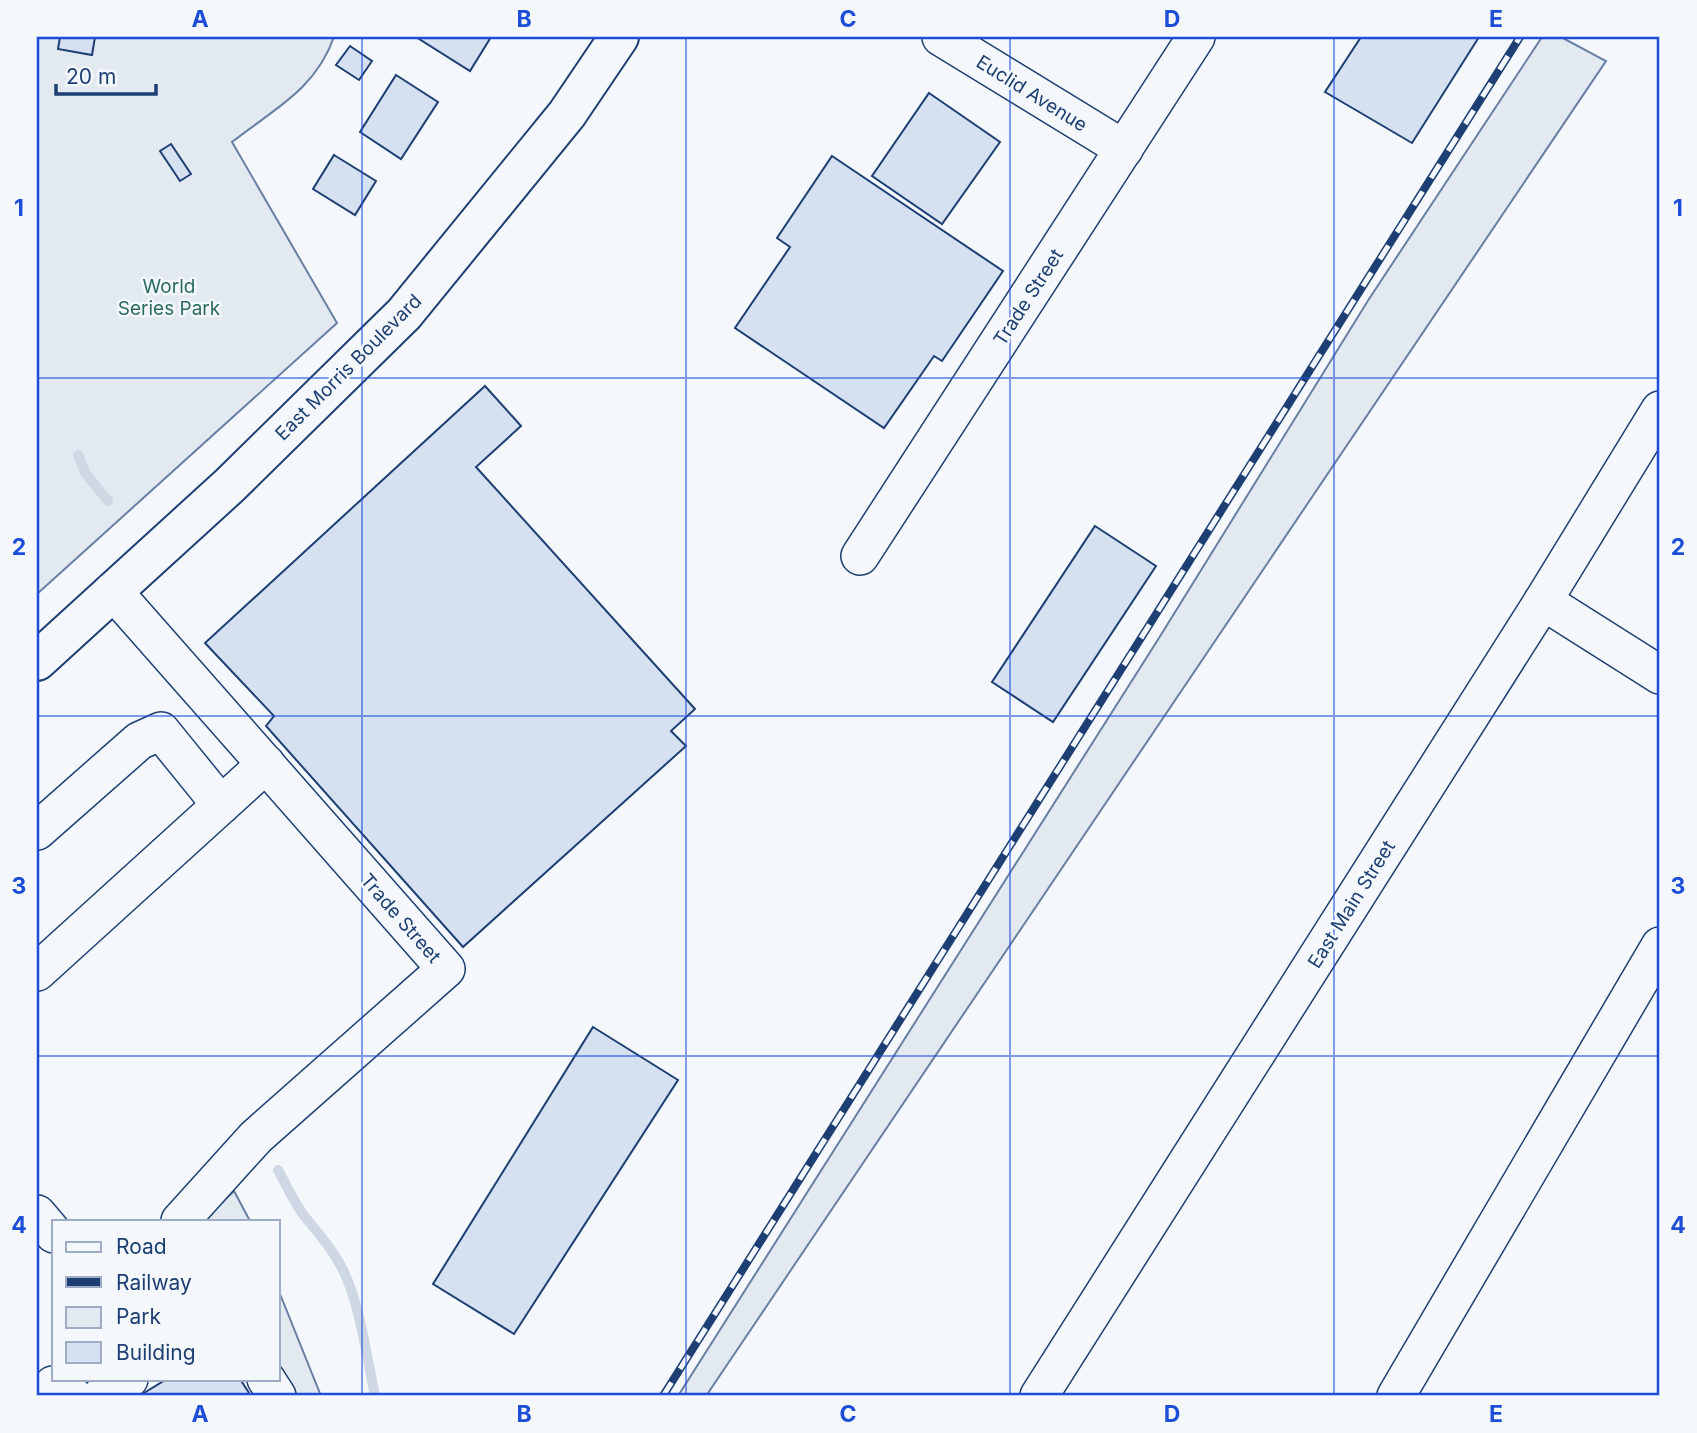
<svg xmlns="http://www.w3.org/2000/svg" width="1697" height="1433" font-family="Inter,sans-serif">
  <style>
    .green { fill: #e3e9f0; stroke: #687fa3; stroke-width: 2 }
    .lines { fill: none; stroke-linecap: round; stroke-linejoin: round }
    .stream { stroke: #cfd7e4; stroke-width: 10 }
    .building { fill: #d5e0f0; stroke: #1d3f73; stroke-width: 2 }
    .minor-casing { stroke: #1d3f73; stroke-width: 40 }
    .major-casing { stroke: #1d3f73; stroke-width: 42 }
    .minor { stroke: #f4f7fb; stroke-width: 37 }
    .major { stroke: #f4f7fb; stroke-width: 38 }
    .rail-casing { stroke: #1d3f73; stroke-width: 8 }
    .rail { stroke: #f4f7fb; stroke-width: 5; stroke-dasharray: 16; stroke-linecap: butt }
    .grid { fill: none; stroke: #1d4ed8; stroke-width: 2; stroke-opacity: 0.55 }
    .labels { text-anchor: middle; stroke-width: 5; stroke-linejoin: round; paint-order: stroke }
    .street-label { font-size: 19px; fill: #1d3f73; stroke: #f4f7fb }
    .park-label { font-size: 19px; fill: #2c6c60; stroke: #f4f7fb }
    .neatline { fill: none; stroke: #1d4ed8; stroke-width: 2.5 }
    .grid-label { font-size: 23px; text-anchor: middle; font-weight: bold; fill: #1d4ed8 }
  </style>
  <rect width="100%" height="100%" fill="#f4f7fb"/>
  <g class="green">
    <path d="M37,37H334C315,90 274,109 232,142L337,323L37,594Z"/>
    <polygon points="1542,37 1561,37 1606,61 706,1396 678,1396 1159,638 1369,299"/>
    <polygon points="234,1191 250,1221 202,1221"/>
    <polygon points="278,1289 321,1396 296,1396 278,1368"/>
  </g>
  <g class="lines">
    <g class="stream">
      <polyline points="78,455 86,474 108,501"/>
      <path d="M278,1170C287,1186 294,1203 305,1217C319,1234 333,1250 343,1270C360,1304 367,1359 375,1396"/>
    </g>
  </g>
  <g class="building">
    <polygon points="60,37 95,37 92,55 58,49"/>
    <polygon points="416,37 491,37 470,71"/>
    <polygon points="1361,37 1479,37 1412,143 1325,92"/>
    <polygon points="350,46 372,61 359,80 336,65"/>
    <polygon points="396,75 438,102 401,159 360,132"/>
    <polygon points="929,93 1000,142 942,224 872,176"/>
    <polygon points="171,144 191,174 180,181 160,151"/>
    <polygon points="334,155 376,181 355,215 313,189"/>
    <polygon points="832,156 1003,271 942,361 934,356 884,428 735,328 790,247 777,238"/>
    <polygon points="485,386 521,426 476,467 695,709 671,731 686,746 463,947 266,726 274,716 205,643"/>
    <polygon points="1095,526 1156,566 1053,722 992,682"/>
    <polygon points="593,1027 678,1080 514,1334 433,1284"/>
    <polygon points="167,1379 240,1379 251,1396 139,1396"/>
  </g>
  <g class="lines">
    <defs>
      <g id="minor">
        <polyline points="941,37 1124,149"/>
        <polyline points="860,556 1196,37"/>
        <polyline points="113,591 446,969 256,1137 180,1221"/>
        <polyline points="1543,601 1660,675"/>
        <polyline points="37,831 139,741 161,731 221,805 266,764"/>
        <polyline points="37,972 221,805"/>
        <polyline points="37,1214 54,1234"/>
        <polyline points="266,1379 277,1396"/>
        <polyline points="53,1385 73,1396"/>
        <polyline points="101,1396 129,1379"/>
        <polyline points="1039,1396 1543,601 1660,410"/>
        <polyline points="1396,1396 1660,946"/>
      </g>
      <polyline id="major" points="37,661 230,485 404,314 567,114 619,37"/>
    </defs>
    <use href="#minor" class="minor-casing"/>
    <use href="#major" class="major-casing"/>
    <use href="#minor" class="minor"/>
    <use href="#major" class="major"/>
    <defs>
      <polyline id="rail" points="663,1396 1520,37"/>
    </defs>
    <use href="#rail" class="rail-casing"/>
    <use href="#rail" class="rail"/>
  </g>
  <path class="grid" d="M362,37V1396M686,37V1396M1010,37V1396M1334,37V1396M37,378H1660M37,716H1660M37,1056H1660"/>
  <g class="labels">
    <g class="street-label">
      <text transform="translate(1032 93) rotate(32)" y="7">Euclid Avenue</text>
      <text transform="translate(1028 297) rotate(-57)" y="7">Trade Street</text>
      <text transform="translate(348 367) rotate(-45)" y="7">East Morris Boulevard</text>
      <text transform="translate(1351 904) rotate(-58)" y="7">East Main Street</text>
      <text transform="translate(401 918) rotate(49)" y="7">Trade Street</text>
    </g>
    <g class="park-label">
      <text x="169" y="293">World<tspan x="169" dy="22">Series Park</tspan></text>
    </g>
  </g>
  <rect width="1697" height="1433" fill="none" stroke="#f4f7fb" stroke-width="77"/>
  <rect x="52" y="1220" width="228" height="161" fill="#f4f7fb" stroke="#9eadc5" stroke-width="2"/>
  <rect x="66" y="1242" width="35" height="10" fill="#f4f7fb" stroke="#9eadc5" stroke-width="2"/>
  <text x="116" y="1254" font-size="21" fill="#1d3f73">Road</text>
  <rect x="66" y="1277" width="35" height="10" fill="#1d3f73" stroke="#9eadc5" stroke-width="2"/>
  <text x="116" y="1290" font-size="21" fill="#1d3f73">Railway</text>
  <rect x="66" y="1307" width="35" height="21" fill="#e3e9f0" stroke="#9eadc5" stroke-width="2"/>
  <text x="116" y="1324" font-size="21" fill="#1d3f73">Park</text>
  <rect x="66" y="1342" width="35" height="21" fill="#d5e0f0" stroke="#9eadc5" stroke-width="2"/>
  <text x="116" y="1360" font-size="21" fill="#1d3f73">Building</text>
  <path d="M56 84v10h100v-10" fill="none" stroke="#1d3f73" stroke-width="3.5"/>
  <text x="66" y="84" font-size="21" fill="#1d3f73" stroke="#f4f7fb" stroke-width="5" paint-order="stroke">20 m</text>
  <rect x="38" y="38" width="1620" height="1356" class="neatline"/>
  <g class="grid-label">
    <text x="200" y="27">A</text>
    <text x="524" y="27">B</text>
    <text x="848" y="27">C</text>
    <text x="1172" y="27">D</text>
    <text x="1496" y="27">E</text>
    <text x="19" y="216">1</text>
    <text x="1678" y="216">1</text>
    <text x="19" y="555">2</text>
    <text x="1678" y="555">2</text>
    <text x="19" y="894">3</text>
    <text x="1678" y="894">3</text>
    <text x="19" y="1233">4</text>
    <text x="1678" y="1233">4</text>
    <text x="200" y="1422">A</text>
    <text x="524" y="1422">B</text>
    <text x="848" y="1422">C</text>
    <text x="1172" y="1422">D</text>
    <text x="1496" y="1422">E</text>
  </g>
</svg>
